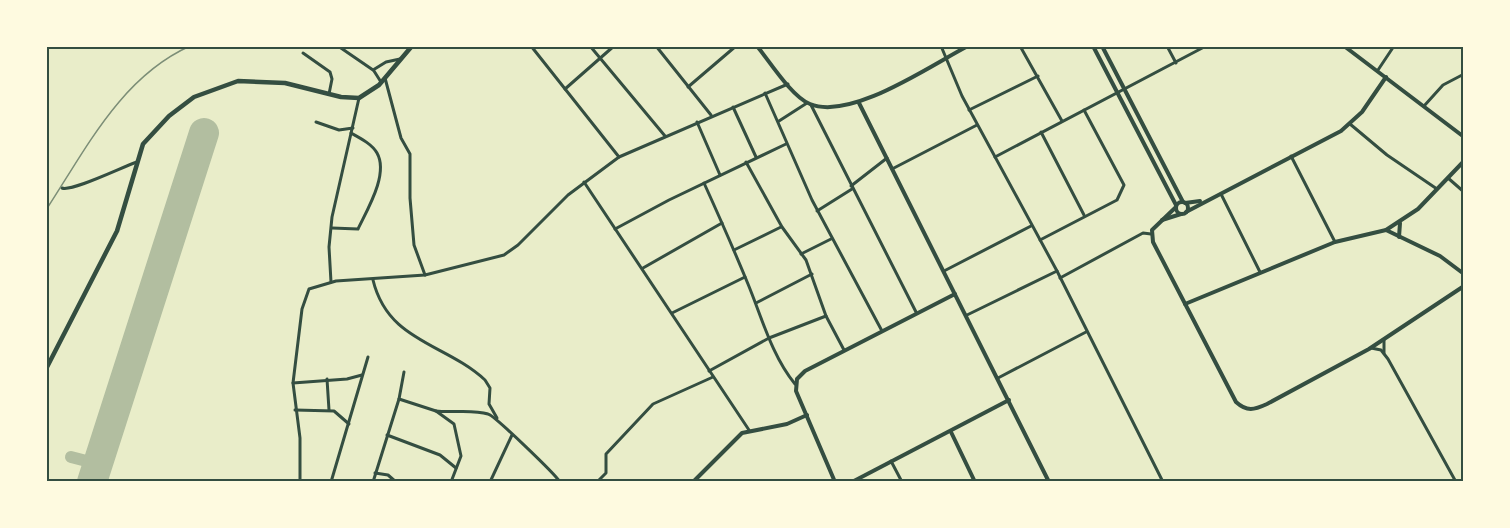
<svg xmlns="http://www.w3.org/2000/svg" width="1510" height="528" font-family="'Alegreya Sans',sans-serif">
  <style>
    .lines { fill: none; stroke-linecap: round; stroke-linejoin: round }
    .taxiway { stroke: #b2bea0; stroke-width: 12 }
    .runway { stroke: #b2bea0; stroke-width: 30 }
    .minor { stroke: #344e41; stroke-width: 3 }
    .tertiary { stroke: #344e41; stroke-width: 4 }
    .primary { stroke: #344e41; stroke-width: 4.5 }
    .rail { stroke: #7c8e77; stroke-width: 1.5 }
    .neatline { fill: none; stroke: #344e41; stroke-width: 2 }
  </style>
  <rect width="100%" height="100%" fill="#e9edc9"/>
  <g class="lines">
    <polyline class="taxiway" points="71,457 98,464"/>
    <polyline class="runway" points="92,482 204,133"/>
    <g class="minor">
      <polyline points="168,46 181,46"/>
      <polyline points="338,46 373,70 386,62 400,59"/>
      <polyline points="531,46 619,157"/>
      <polyline points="590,46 665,136"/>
      <polyline points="656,46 711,115"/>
      <polyline points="941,46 962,96 1057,271 1163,482"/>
      <polyline points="1020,46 1062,121"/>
      <polyline points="1167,46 1176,63"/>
      <polyline points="303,53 330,72 332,79 329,94"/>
      <polyline points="1378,70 1394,46"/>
      <polyline points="374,71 381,82"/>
      <polyline points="385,78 401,138 410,154 410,198 414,245 425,275"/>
      <polyline points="688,87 736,46"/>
      <polyline points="565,89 614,46"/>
      <polyline points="765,93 812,200 882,331"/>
      <polyline points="811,105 916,312"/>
      <polyline points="1424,106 1443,85 1464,74"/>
      <polyline points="733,107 756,157"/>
      <polyline points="969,110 1038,76"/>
      <polyline points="779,121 807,103"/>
      <polyline points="316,122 339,130 353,128"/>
      <polyline points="697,122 720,175"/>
      <polyline points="1350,124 1387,155 1437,189"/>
      <polyline points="1041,132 1084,215"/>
      <polyline points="1291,156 1335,242"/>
      <polyline points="995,157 1206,46"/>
      <polyline points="746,162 782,227 806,260 826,316 844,350"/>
      <polyline points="892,169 977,125"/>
      <polyline points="1448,178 1464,192"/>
      <polyline points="584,182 749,430"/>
      <path d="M704,183C719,216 734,250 748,284C762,318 772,356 795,384"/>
      <polyline points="851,186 887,158"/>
      <path d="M62,188C72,192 122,167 137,162"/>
      <polyline points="1221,194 1260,272"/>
      <polyline points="817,211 852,189"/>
      <path d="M332,228L358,229C367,210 389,174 377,153C372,144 360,138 351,133"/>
      <polyline points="615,229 669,200 786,144"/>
      <polyline points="1040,240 1117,200 1124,185 1084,110"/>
      <polyline points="734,250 781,227"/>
      <polyline points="801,254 831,239"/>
      <polyline points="643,268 722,223"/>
      <polyline points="944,271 1031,226"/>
      <polyline points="1060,278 1143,233 1151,234"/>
      <path d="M373,280C388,342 445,343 485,380L490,388L489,404L497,418"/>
      <polyline points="331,282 329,247 332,217 359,98"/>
      <polyline points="756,303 812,274"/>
      <polyline points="672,313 745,277"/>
      <polyline points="967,315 1057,271"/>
      <polyline points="1384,340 1384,353"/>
      <polyline points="1371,348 1381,350 1388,359 1456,482"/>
      <polyline points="709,371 769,338 826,316"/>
      <polyline points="998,378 1086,332"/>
      <polyline points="327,379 329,410"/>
      <polyline points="293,383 347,379 362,375"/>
      <polyline points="399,399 436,411 454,424 461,456 451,482"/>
      <polyline points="295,410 334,411 349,424"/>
      <path d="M436,411C452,413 473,409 488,414C494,415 555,474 560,482"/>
      <polyline points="387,435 440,455 456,468"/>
      <polyline points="891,461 902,482"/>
      <polyline points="375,473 388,475 396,482"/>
      <polyline points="300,482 300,438 293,383 302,309 309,289 336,281 425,275 504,255 518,245 568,195 619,157 788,84"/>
      <polyline points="331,482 368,357"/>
      <polyline points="373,482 399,399 404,372"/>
      <polyline points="490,482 512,435"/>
      <polyline points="597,482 606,473 606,454 653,404 713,377"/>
    </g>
    <g class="tertiary">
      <path d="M757,46C770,62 792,97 810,104C851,121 931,65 968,46"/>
      <polyline points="1093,46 1176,205"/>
      <polyline points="1102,46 1183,202"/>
      <polyline points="1344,46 1464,137"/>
      <polyline points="859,103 1049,482"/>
      <circle cx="1182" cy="208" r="6"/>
      <polyline points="1185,203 1200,201"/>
      <path d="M1176,207L1152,230L1153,242L1236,402C1247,412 1254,410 1267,404L1369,349L1464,286"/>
      <polyline points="1186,212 1341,131 1362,112 1386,77"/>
      <polyline points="1162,220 1181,214"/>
      <polyline points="1386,230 1440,256 1464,274"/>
      <polyline points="1399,237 1400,223"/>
      <polyline points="1185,304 1335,242 1386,230 1418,209 1464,161"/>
      <polyline points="951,432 975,482"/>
      <polyline points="693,482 742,433 787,424 807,415"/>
      <polyline points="835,482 796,391 797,379 805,371 955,294"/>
      <polyline points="852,482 1009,400"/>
    </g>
    <polyline class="primary" points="46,369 117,231 143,144 169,116 194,97 238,81 285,83 341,97 359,98 379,85 412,46"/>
    <path class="rail" d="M46,210C86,149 121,77 190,46"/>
  </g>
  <rect width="1510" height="528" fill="none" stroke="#fefae0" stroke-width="96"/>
  <rect x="48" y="48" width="1414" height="432" class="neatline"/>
</svg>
